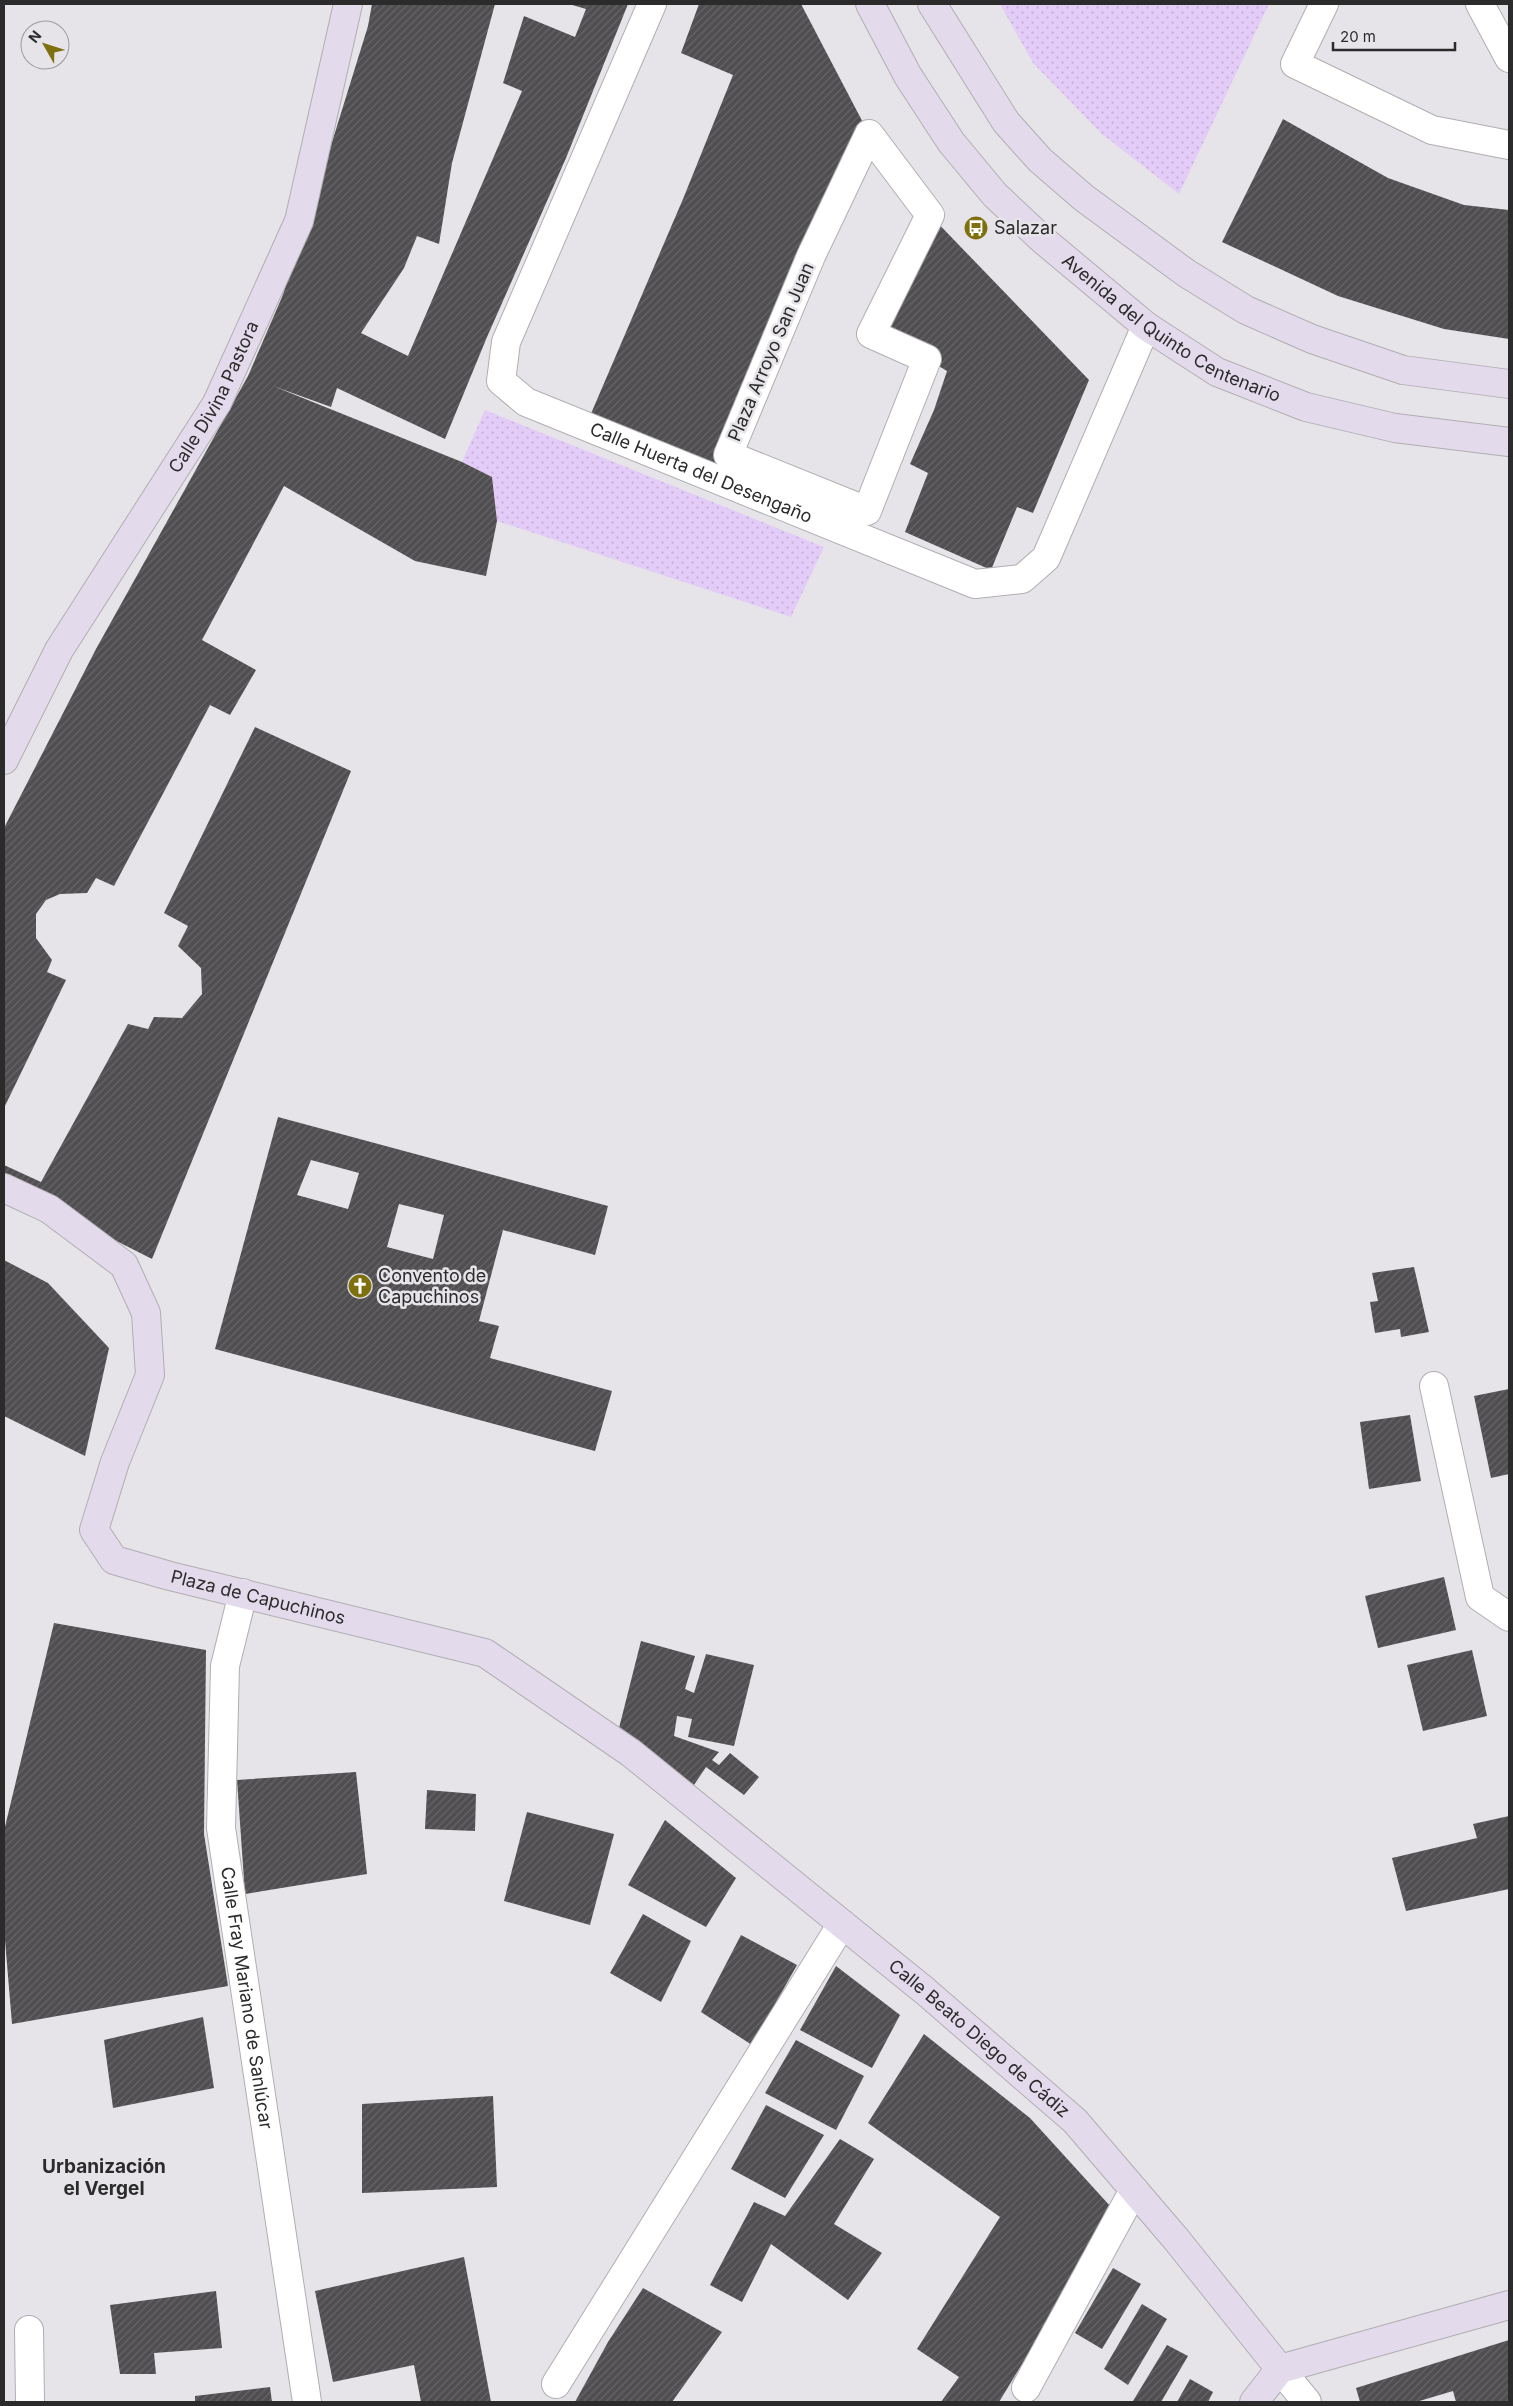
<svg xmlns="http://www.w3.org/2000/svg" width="1513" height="2406" font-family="Inter,sans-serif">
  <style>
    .park { fill: url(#park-dots) }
    .building { fill: url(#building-hatch); fill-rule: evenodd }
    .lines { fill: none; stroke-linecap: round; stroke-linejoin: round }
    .street-casing { stroke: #b0aeb2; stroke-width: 30 }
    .secondary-casing { stroke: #b0aeb2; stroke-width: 30 }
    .street { stroke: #fff; stroke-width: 28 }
    .secondary { stroke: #e3daec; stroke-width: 28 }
    .labels { text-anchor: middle; stroke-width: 5; stroke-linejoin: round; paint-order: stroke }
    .poi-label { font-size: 18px; fill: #2b2b2c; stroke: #e6e4e8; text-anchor: start }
    .street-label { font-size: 18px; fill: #2b2b2c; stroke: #e6e4e8 }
    .neighbourhood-label { font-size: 19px; font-weight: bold; fill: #2b2b2c; stroke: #e6e4e8 }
  </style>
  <defs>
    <pattern id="park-dots" width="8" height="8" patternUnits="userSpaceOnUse" patternTransform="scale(1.25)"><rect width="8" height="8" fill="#e3ccf7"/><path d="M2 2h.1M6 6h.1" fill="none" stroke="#c3afd4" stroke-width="1.8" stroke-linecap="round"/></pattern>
    <pattern id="building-hatch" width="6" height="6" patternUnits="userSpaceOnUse" patternTransform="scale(1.25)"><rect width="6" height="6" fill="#504e51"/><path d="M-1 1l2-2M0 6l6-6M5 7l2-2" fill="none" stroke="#666567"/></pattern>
  </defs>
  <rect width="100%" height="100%" fill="#e6e4e8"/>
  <g class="park">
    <polygon points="1000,4 1269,4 1179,194 1102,134 1033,63"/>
    <polygon points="485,410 824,547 791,617 497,521 492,477 462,462"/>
  </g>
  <g class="building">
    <polygon points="372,4 495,4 452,163 439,244 417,236 404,268 361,333 408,356 522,91 503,83 524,16 575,37 586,9 569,4 628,4 566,158 487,337 445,439 337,388 331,407 273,386 462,462 492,477 497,521 486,576 415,561 284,486 202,640 256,670 230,715 210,705 114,886 96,878 87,893 60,894 46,900 36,914 36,938 52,960 47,972 66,980 4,1108 4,828 96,649 248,376 282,297 302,239 368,26"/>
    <polygon points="699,4 801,4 869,134 721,469 590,416 683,199 733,75 681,53"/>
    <polygon points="1283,119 1388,178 1464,205 1509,210 1509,339 1444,329 1338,296 1222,242"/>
    <polygon points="930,215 1089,380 1033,513 1017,507 991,570 905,532 928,473 910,464 934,410 947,371 927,359 871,334"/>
    <polygon points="255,727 351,771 152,1259 4,1184 4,1165 41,1182 128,1024 148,1029 154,1017 182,1018 202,994 201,968 178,946 188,926 164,913"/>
    <path d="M278,1117L608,1206L595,1255L503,1230L479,1321L499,1326L490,1358L612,1391L595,1451L215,1349ZM311,1160L359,1173L348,1209L297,1195ZM399,1204L444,1215L433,1259L387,1247Z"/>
    <polygon points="4,1260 48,1283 109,1348 85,1456 4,1416"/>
    <polygon points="1414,1267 1429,1332 1401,1337 1400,1329 1375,1333 1370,1302 1378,1301 1372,1273"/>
    <polygon points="1509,1389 1509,1474 1491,1478 1474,1396"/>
    <polygon points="1410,1415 1421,1481 1369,1489 1360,1422"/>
    <polygon points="1444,1577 1456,1630 1378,1648 1365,1596"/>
    <polygon points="54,1623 206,1650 204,1834 228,1986 12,2024 4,1928 4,1831"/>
    <polygon points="641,1641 695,1656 685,1689 694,1693 706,1654 754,1665 734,1746 688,1737 692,1719 677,1716 674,1736 719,1752 712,1760 719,1765 730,1753 759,1777 744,1795 706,1767 694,1785 618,1732"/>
    <polygon points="1472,1650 1487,1716 1423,1731 1407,1665"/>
    <polygon points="356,1772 367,1874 245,1894 237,1780"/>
    <polygon points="427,1790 476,1794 475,1831 425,1829"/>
    <polygon points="527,1812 614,1834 590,1925 504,1901"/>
    <polygon points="1509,1816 1509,1889 1406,1911 1392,1858 1477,1838 1473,1824"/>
    <polygon points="665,1820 736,1878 706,1927 628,1885"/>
    <polygon points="643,1914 691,1941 661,2002 610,1973"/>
    <polygon points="741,1935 797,1965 752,2045 701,2012"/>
    <polygon points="836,1966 900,2015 872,2068 800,2030"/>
    <polygon points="203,2017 214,2088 113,2108 104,2040"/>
    <polygon points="924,2034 1030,2118 1111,2207 1033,2346 999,2402 941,2402 959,2377 917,2349 1000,2217 868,2123"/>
    <polygon points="796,2040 864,2076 836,2130 765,2093"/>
    <polygon points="493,2096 497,2187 362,2193 362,2104"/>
    <polygon points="766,2105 824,2135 785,2198 731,2169"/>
    <polygon points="840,2139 874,2159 834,2224 882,2253 848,2300 771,2244 742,2302 710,2285 754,2202 785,2216"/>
    <polygon points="464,2257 491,2402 421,2402 414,2365 333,2382 315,2291"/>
    <polygon points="1113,2268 1141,2284 1102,2349 1075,2333"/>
    <polygon points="643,2288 722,2332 672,2402 575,2402 608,2342"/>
    <polygon points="216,2291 222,2348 154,2353 156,2374 120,2374 110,2305"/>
    <polygon points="1142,2304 1167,2319 1128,2385 1104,2369"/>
    <polygon points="1509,2340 1509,2402 1456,2402 1453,2391 1416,2402 1360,2402 1356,2388"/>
    <polygon points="1167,2345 1188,2356 1161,2402 1135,2402 1133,2401"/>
    <polygon points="1190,2379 1213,2392 1208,2402 1177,2402"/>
    <polygon points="270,2387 272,2402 195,2402 195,2396"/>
  </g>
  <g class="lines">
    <defs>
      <g id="street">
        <path id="s1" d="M652,4L506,342L501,381L526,402L975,584L1022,579L1046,558L1146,326"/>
        <polyline points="1324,4 1295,64 1432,130 1509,145"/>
        <polyline points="1480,4 1509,58"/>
        <polygon points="869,134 930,215 871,334 927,359 867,511 728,455 811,256"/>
        <polyline points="1434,1386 1480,1597 1509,1617"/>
        <path id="s2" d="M243,1593L225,1666L221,1828L307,2402"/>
        <polyline points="29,2330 30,2402"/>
        <polyline points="1280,2369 1307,2402"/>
        <polyline points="556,2384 842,1924"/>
        <polyline points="1026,2388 1134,2190"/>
      </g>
      <g id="secondary">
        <path id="s3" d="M870,4L908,76L951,142L995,195L1043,240L1146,326L1217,372L1306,407L1395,428L1509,442"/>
        <polyline points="932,4 1006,122 1040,160 1084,198 1186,273 1246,310 1312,339 1403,370 1509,384"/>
        <path id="s4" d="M4,760L59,650L217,403L299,221L348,4"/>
        <path id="s5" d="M4,1188L49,1209L124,1265L146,1313L150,1375L115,1462L94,1530L114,1560L170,1576L485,1653L631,1753L925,1991L1075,2121L1176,2239L1280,2369"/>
        <polyline points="1254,2402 1280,2369 1509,2305"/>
      </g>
    </defs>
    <use href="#street" class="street-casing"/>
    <use href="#secondary" class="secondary-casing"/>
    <use href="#street" class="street"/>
    <use href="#secondary" class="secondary"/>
  </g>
  <defs>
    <symbol id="bus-disc" viewBox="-11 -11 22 22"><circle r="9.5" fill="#7f700f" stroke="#e6e4e8"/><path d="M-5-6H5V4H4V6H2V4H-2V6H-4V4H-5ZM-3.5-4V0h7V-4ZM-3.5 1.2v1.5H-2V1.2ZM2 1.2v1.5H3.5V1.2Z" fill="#fff"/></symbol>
    <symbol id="church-disc" viewBox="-11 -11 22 22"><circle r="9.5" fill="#7f700f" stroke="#e6e4e8"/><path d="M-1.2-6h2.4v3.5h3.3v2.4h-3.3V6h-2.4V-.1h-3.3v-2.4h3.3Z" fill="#fff"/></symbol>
  </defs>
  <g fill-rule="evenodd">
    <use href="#bus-disc" x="962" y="214" width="28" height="28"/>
    <use href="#church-disc" x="346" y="1272" width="28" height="28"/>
  </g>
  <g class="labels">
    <g class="poi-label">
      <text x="994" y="234">Salazar</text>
      <text x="378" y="1282">Convento de<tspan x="378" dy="21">Capuchinos</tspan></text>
    </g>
    <g class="street-label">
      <text dy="6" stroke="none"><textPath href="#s3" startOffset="452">Avenida del Quinto Centenario</textPath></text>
      <text transform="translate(771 352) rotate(-67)" y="6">Plaza Arroyo San Juan</text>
      <text dy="6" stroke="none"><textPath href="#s4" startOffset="420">Calle Divina Pastora</textPath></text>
      <text dy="6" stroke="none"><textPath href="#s1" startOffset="629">Calle Huerta del Desengaño</textPath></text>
      <text dy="6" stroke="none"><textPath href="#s5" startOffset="608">Plaza de Capuchinos</textPath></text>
      <text dy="6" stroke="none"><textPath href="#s2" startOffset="409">Calle Fray Mariano de Sanlúcar</textPath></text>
      <text dy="6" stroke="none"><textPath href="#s5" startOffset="1469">Calle Beato Diego de Cádiz</textPath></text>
    </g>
    <g class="neighbourhood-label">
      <text x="104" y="2173">Urbanización<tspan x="104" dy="22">el Vergel</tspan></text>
    </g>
  </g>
  <rect width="1513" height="2406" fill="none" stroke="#2b2b2c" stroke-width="10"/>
  <g transform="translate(45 45) rotate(309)"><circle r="24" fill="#e6e4e8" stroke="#9b9a9d"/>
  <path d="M0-4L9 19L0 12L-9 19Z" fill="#7f700f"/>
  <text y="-8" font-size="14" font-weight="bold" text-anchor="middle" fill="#2b2b2c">N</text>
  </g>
  <path d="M1333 42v8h122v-8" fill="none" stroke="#2b2b2c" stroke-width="2.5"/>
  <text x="1340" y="42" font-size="15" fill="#2b2b2c" stroke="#e6e4e8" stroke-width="4" paint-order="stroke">20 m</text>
</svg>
